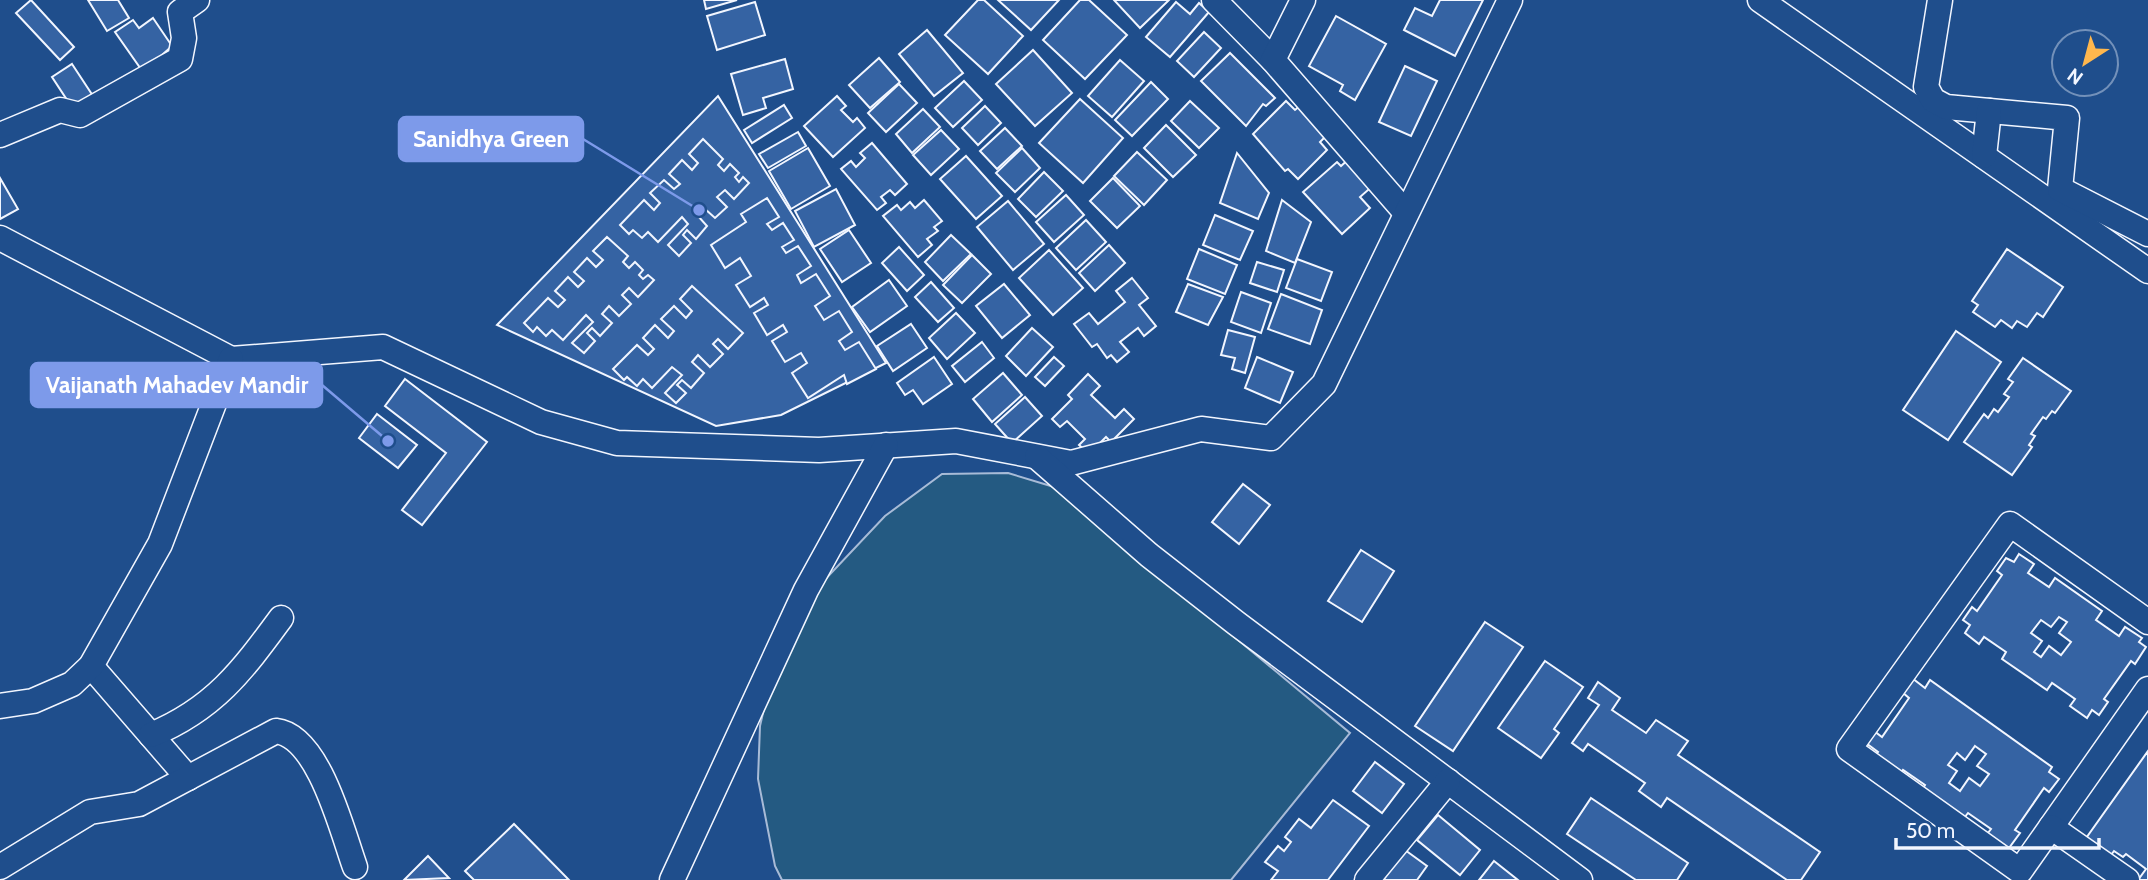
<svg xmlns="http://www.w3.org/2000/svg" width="2148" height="880" font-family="Cabin,sans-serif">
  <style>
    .green { fill: #245a82; stroke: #a8bbd7; stroke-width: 2 }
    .building { fill: #3563a3; stroke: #f2f6ff; stroke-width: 2; fill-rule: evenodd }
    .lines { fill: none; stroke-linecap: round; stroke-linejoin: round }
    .minor-casing { stroke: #f2f6ff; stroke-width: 27 }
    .minor { stroke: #1f4e8c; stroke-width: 24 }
    .leader { fill: none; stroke: #7d9aea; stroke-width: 2.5 }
    .callout-dot { fill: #7d9aea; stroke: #1f4e8c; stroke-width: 2.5 }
    .callout { fill: #7d9aea; stroke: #7d9aea; stroke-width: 2.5 }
    .callout-label { font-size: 23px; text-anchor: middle; font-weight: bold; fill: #fff }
  </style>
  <rect width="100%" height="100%" fill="#1f4e8c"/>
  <polygon class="green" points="1008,473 1054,487 1350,733 1231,880 782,880 775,866 758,779 760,726 784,623 885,516 942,474"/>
  <g class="building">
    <polygon points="31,0 74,47 60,60 16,13"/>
    <polygon points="88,0 118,0 129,18 107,31"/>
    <polygon points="704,0 737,0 706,9"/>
    <polygon points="978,0 984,0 1023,36 988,74 945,35"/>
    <polygon points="998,0 1059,0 1031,30"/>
    <polygon points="1080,0 1089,0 1127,35 1085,79 1043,40"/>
    <polygon points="1114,0 1169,0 1140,28"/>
    <polygon points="1440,0 1483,0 1455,56 1404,30 1415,8 1432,16"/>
    <polygon points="755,2 765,35 717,50 707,16"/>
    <polygon points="1176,2 1190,14 1199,3 1209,12 1170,57 1146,37"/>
    <polygon points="1336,16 1386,44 1355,100 1340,91 1343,85 1309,66"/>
    <polygon points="153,18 172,46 143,72 115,32 133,20 139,28"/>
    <polygon points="927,30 963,73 934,96 899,54"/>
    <polygon points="1204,32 1221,48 1194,77 1177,61"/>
    <polygon points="1033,50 1072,93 1035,126 996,84"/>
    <polygon points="1230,53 1275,98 1266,106 1263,104 1246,126 1201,81"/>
    <polygon points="879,58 900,82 870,108 849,85"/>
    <polygon points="785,59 793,89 763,98 766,108 743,115 731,74"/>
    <polygon points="1120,60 1144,81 1112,117 1088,96"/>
    <polygon points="72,64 95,99 75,112 52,77"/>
    <polygon points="1405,66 1437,81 1411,136 1379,122"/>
    <polygon points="964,81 982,100 953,127 935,108"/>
    <polygon points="1151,82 1168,99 1132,136 1115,120"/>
    <polygon points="899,84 917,103 886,132 868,113"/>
    <polygon points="718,96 886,363 781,415 716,426 497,325"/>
    <polygon points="837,96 846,106 841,110 853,122 857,118 865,128 833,157 804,126"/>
    <polygon points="1080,99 1123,138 1083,183 1039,143"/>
    <polygon points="1190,101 1219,128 1199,148 1171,121"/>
    <polygon points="1286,101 1295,110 1302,104 1330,132 1320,142 1327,150 1298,179 1288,169 1285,171 1253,134"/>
    <polygon points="784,105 792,118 752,143 744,130"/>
    <polygon points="985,106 1001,123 978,145 962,128"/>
    <polygon points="923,109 940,127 912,153 896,134"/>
    <polygon points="1166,125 1196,155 1173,177 1144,148"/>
    <polygon points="1005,128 1022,146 997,169 980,151"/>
    <polygon points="941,130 959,149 931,175 913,155"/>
    <polygon points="798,132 806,146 768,168 759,154"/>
    <polygon points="703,139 723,159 718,165 724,171 730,164 739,173 735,177 739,182 743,177 749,183 734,199 725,190 717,197 727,207 715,218 705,209 698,216 707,226 696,239 687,230 683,235 691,243 679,256 668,245 688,224 682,217 658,242 648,232 642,238 633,230 629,234 620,225 644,200 654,210 660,203 650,193 664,180 674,189 680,184 669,174 682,160 692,170 698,163 689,154"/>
    <polygon points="872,143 907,184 895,195 890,190 881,197 886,203 877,210 841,169 851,161 856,167 865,158 860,153"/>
    <polygon points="808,148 830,186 791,209 769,171"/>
    <polygon points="1022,148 1040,168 1015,192 996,173"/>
    <polygon points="1137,152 1167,180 1144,205 1114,176"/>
    <polygon points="1237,153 1269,193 1258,219 1220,203"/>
    <polygon points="966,156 1002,196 976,219 940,179"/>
    <polygon points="1351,157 1376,183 1360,197 1370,208 1342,234 1303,192 1337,162 1341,166"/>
    <polygon points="1044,172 1063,191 1036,217 1018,199"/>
    <polygon points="0,178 18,209 0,219"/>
    <polygon points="1113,178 1140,206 1117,228 1090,201"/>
    <polygon points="836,189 855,225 814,247 795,211"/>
    <polygon points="1066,195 1084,215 1054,242 1036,222"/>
    <polygon points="767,198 779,217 767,224 772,230 783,223 794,240 782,247 786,253 798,246 811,266 797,275 801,283 816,274 830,296 815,306 824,320 839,311 852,332 839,341 845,350 859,342 876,369 847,384 844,375 808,398 792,373 807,363 801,353 785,362 772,341 787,332 783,325 767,335 754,313 768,305 764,298 750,307 736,285 751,276 740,258 725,268 711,245 746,222 741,214"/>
    <polygon points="924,200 942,221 934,227 938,231 927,239 932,245 918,257 883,216 897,205 901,210 910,202 915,208"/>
    <polygon points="1282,200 1311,222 1295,263 1266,251"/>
    <polygon points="1008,201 1044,244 1013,270 977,227"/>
    <polygon points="1215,215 1253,231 1240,260 1203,245"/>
    <polygon points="1086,220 1106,242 1076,270 1056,248"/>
    <polygon points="849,230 871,263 842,282 820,249"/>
    <polygon points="951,235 971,254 943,281 925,262"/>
    <polygon points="607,237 628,256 623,262 629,268 635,262 643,270 639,275 643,279 648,275 654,280 638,297 629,288 622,295 631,304 619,316 609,306 602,314 612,323 600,336 592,328 587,333 595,341 584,353 572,343 593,322 586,315 563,340 552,330 546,336 537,327 533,332 524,323 548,298 558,307 565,300 555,291 568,277 578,287 584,281 574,272 587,258 596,267 603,260 593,251"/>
    <polygon points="1109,245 1125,263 1095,291 1079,273"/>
    <polygon points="899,247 924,275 907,291 882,263"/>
    <polygon points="1199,249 1237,265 1225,294 1187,279"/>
    <polygon points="2007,249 2063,287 2043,317 2037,313 2027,327 2017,321 2012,328 2001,320 1995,327 1973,312 1978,305 1972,301"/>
    <polygon points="1049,250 1083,288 1053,315 1019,278"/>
    <polygon points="972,255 991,274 962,303 943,285"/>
    <polygon points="1297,259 1332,272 1321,301 1286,288"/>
    <polygon points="1257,262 1284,270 1277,292 1250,283"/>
    <polygon points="1132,278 1148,298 1139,305 1156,326 1144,336 1138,328 1120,342 1129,352 1117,362 1111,355 1107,358 1097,344 1092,347 1074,324 1089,313 1098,324 1125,302 1116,291"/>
    <polygon points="889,280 907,306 870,332 852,307"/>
    <polygon points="931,282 954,308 938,322 915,297"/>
    <polygon points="1004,284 1030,315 1002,338 976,306"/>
    <polygon points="1188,284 1223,297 1208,325 1176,312"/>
    <polygon points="692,286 743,333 728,349 718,339 713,344 723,354 710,367 698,355 692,362 704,373 691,388 682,380 677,385 686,393 676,403 665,393 682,375 672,367 652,388 643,379 637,386 627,377 624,380 613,369 637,345 648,355 654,349 643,338 655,325 668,338 674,331 661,319 674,306 686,318 692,311 680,299"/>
    <polygon points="1241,292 1271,303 1261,333 1231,322"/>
    <polygon points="1281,294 1322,310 1310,344 1268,329"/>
    <polygon points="956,313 975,333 947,359 929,338"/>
    <polygon points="911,324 927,348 893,371 877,346"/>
    <polygon points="1032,328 1053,347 1026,376 1006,356"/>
    <polygon points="1228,330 1255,337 1245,373 1232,369 1235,358 1221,355"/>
    <polygon points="1956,331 2001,362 1948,440 1903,410"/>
    <polygon points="982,342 994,358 965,382 952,366"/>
    <polygon points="934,357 952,384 923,404 913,390 905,395 897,383"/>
    <polygon points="1054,357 1064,366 1045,386 1035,377"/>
    <polygon points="1257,357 1293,372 1280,403 1245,388"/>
    <polygon points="2023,358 2071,391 2055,413 2052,411 2046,419 2043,417 2031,434 2035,436 2029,445 2032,447 2012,475 1964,442 1984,414 1988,418 1994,409 1998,412 2009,397 2004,394 2013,382 2008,379"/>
    <polygon points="1003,373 1022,395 992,422 973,399"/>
    <polygon points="1088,374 1100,386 1091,395 1115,418 1124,409 1134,419 1111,442 1106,437 1089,454 1079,445 1085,439 1067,421 1060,427 1052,419 1072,399 1068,395"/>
    <polygon points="405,379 487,442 422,525 402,510 446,453 385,406"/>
    <polygon points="1025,397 1042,416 1012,443 995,424"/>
    <polygon points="377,414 417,445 398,468 359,438"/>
    <polygon points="1243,484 1270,505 1239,544 1212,522"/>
    <polygon points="1361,550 1394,571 1362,622 1328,601"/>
    <path d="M2019,554L2034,564L2028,573L2049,587L2055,578L2102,611L2096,620L2119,636L2125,627L2142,638L2139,642L2146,647L2135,664L2131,661L2104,699L2108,702L2099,715L2092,710L2087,718L2070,706L2075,699L2052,683L2047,690L2002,659L2006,652L1984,637L1979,644L1965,633L1970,625L1963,620L1972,607L1977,611L2002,575L1997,571L2006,558L2014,562ZM2059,617L2067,622L2059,633L2071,642L2061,655L2049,646L2041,657L2034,652L2042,641L2031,633L2041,620L2051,627Z"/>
    <polygon points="1485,622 1523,647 1453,751 1415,726"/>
    <polygon points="1545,661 1583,687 1554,729 1559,733 1541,758 1498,728"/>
    <path d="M1912,678L1925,688L1930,680L2052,767L2049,772L2059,779L2049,792L2044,788L2015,830L2020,833L2009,848L1984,838L1991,829L1968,813L1961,822L1920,793L1925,785L1903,770L1898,777L1873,759L1878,752L1866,743L1874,731L1882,737L1909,698L1902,692ZM1975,746L1986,754L1977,766L1989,774L1980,786L1969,778L1960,791L1949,783L1957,771L1948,765L1957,753L1965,760Z"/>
    <polygon points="1598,682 1620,698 1612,710 1646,733 1656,720 1688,741 1678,755 1820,852 1801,880 1787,880 1667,798 1661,807 1639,791 1645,783 1588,744 1583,751 1572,743 1599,705 1588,698"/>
    <polygon points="2148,751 2148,880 2138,880 2146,869 2126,854 2123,857 2114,851 2108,859 2084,841"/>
    <polygon points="1375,762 1404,784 1382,813 1353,791"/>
    <polygon points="1591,798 1688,863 1677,880 1636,880 1567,834"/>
    <polygon points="1333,800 1369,826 1328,880 1271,880 1278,871 1265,862 1278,846 1284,851 1291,842 1285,837 1299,819 1311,828"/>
    <polygon points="1438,815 1480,850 1460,875 1417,840"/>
    <polygon points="514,824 569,880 474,880 465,871"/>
    <polygon points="1405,850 1427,866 1417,880 1383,880"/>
    <polygon points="428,856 449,878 404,880"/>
    <polygon points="1494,861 1518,880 1479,880"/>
  </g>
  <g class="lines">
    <defs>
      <g id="minor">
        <polyline points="1214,0 1273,60"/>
        <polyline points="1303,0 1273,60 1406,213"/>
        <polyline points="1760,0 2148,271"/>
        <polyline points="1940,0 1926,87 1933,100 1946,107 2067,118 2060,189 2148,234"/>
        <polyline points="0,135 60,110 80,115 180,59 184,38 180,12 197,0"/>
        <polyline points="1984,156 1989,111"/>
        <polyline points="0,238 231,359"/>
        <polyline points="231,359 383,347 541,422 617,443 819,450 956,441 1071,463 1201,429 1271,438 1324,384 1510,0"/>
        <polyline points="1037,457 1149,555 1236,623 1580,880"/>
        <polyline points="91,666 188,778"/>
        <polyline points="0,706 33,701 72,684 91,666 160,544 231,359"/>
        <path d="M151,735C214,709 242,671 281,618"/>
        <polyline points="2051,827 2148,689"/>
        <path d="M0,867L90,812L139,804L276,731C319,736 342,831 355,867"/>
        <polyline points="672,880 806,590 886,445"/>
        <polyline points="1367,880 1448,781"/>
        <polyline points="2127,880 2051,827 2020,871 1849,749 2010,524 2148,622"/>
      </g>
    </defs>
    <use href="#minor" class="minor-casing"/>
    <use href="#minor" class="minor"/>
  </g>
  <path class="leader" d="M699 210L583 139M388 441L322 385"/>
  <g class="callout-dot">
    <circle cx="699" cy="210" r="7"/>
    <circle cx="388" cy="441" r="7"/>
  </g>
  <g class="callout">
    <rect x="399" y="117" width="184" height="44" rx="7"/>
    <rect x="31" y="363" width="291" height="44" rx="7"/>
  </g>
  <g class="callout-label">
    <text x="491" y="147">Sanidhya Green</text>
    <text x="177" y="393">Vaijanath Mahadev Mandir</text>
  </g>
  <g transform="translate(2085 63) rotate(216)"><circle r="33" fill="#1f4e8c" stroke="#7391ba" stroke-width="2"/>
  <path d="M0-5L12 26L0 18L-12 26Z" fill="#ffb74d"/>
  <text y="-10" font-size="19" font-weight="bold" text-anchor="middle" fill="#f2f6ff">N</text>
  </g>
  <path d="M1896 838v10h203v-10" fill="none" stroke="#f2f6ff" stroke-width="3.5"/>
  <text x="1906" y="838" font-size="21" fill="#f2f6ff" stroke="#1f4e8c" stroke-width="5" paint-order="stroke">50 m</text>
</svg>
